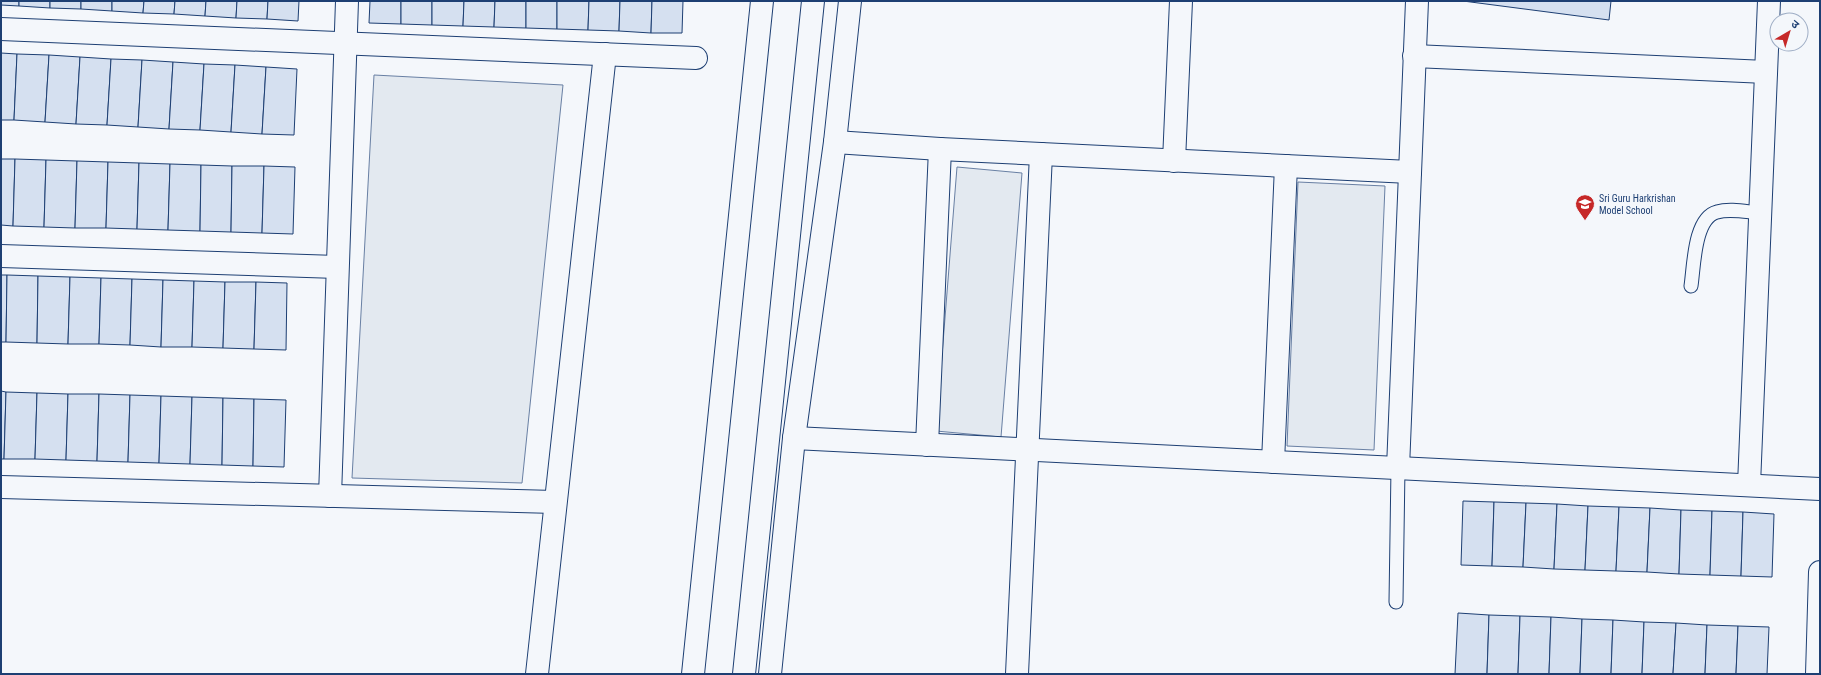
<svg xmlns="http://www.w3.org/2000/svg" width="1821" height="675" font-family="'Roboto Condensed','Noto Sans Devanagari',sans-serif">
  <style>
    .green { fill: #e3e9f0; stroke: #687fa3 }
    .building { fill: #d5e0f0; stroke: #1d3f73 }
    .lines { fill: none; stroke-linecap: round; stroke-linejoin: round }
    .lane-casing { stroke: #1d3f73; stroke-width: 15 }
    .street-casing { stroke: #1d3f73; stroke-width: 24 }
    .secondary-casing { stroke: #1d3f73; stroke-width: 24 }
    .lane { stroke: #f4f7fb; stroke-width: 13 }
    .street { stroke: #f4f7fb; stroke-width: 22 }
    .secondary { stroke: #f4f7fb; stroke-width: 22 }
    .labels { text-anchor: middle; stroke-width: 3; stroke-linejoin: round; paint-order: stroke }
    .poi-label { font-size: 10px; fill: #1d3f73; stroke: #f4f7fb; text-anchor: start }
  </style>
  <rect width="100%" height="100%" fill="#f4f7fb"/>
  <g class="green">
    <polygon points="374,75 563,85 522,483 352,478"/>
    <polygon points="957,167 1022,173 1001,437 936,431"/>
    <polygon points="1298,182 1385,186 1374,450 1287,446"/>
  </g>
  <g class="building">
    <polygon points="1,1 19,1 19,6 1,5"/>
    <polygon points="19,1 50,1 50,8 19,6"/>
    <polygon points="50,1 81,1 81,9 50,8"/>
    <polygon points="81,1 112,1 112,11 81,9"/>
    <polygon points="112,1 144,1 143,13 112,11"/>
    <polygon points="144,1 175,1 174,14 143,13"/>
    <polygon points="175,1 206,1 205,16 174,14"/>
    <polygon points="206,1 237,1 236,18 205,16"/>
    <polygon points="237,1 268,1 267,19 236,18"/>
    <polygon points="268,1 299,1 298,21 267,19"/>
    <polygon points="370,1 401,1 401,24 369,23"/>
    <polygon points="401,1 432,1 432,25 401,24"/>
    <polygon points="432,1 464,1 463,26 432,25"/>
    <polygon points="464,1 495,1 494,27 463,26"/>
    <polygon points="495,1 526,1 526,28 494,27"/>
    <polygon points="526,1 557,1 557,29 526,28"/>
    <polygon points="557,1 589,1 588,30 557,29"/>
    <polygon points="589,1 620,1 619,31 588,30"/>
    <polygon points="620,1 652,1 651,33 619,31"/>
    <polygon points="652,1 683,1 682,33 651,33"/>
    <polygon points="1463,1 1611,1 1609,20"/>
    <polygon points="1,53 17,54 14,120 1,120"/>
    <polygon points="17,54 49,55 45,122 14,120"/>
    <polygon points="49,55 80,57 76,124 45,122"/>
    <polygon points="80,57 111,59 107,125 76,124"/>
    <polygon points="111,59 142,60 138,127 107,125"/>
    <polygon points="142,60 173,62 169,129 138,127"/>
    <polygon points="173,62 204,64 200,130 169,129"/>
    <polygon points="204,64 235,65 231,132 200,130"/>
    <polygon points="235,65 266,67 262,134 231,132"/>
    <polygon points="266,67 297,69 294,135 262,134"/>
    <polygon points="1,159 15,159 13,226 1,225"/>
    <polygon points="15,159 46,160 44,227 13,226"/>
    <polygon points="46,160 77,161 75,228 44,227"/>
    <polygon points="77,161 108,162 106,228 75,228"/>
    <polygon points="108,162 139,163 137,229 106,228"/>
    <polygon points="139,163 170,164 168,230 137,229"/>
    <polygon points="170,164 201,165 200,231 168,230"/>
    <polygon points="201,165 232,166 231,232 200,231"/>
    <polygon points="232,166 264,166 262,233 231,232"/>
    <polygon points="264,166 295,167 293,234 262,233"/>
    <polygon points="1,275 7,275 6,342 1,342"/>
    <polygon points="7,275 38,276 37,343 6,342"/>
    <polygon points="38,276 70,277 68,344 37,343"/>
    <polygon points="70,277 101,278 99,344 68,344"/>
    <polygon points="101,278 132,279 130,345 99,344"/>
    <polygon points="132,279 163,280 161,347 130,345"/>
    <polygon points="163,280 194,281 192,347 161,347"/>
    <polygon points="194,281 225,282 223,348 192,347"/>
    <polygon points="225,282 256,282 254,349 223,348"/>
    <polygon points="256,282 287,283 286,350 254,349"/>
    <polygon points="1,391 6,392 4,459 1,459"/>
    <polygon points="6,392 37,393 35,459 4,459"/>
    <polygon points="37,393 68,394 66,460 35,459"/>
    <polygon points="68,394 99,394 97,461 66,460"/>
    <polygon points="99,394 130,395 128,462 97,461"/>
    <polygon points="130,395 161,396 159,463 128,462"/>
    <polygon points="161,396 192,397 190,464 159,463"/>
    <polygon points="192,397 223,398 222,465 190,464"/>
    <polygon points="223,398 254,399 253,466 222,465"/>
    <polygon points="254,399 286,400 284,467 253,466"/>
    <polygon points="1463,501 1494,502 1492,566 1461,565"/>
    <polygon points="1494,502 1526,503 1523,567 1492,566"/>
    <polygon points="1526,503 1557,504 1554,569 1523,567"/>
    <polygon points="1557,504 1588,506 1585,570 1554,569"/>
    <polygon points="1588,506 1619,507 1616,571 1585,570"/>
    <polygon points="1619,507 1650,508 1647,572 1616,571"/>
    <polygon points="1650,508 1681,510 1679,574 1647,572"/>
    <polygon points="1681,510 1712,511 1710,575 1679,574"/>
    <polygon points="1712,511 1743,512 1741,576 1710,575"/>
    <polygon points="1743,512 1774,514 1772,577 1741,576"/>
    <polygon points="1458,613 1489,615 1487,674 1455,674"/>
    <polygon points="1489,615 1520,616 1518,674 1487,674"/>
    <polygon points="1520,616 1551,617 1549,674 1518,674"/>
    <polygon points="1551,617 1582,619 1580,674 1549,674"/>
    <polygon points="1582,619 1613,620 1611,674 1580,674"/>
    <polygon points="1613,620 1644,622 1642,674 1611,674"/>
    <polygon points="1644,622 1676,623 1673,674 1642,674"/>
    <polygon points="1676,623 1707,625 1705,674 1673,674"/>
    <polygon points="1707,625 1738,626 1736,674 1705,674"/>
    <polygon points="1738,626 1769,627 1767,674 1736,674"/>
  </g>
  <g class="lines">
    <defs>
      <g id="lane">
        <path d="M1691,286C1694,266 1694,218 1717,212C1730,208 1747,212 1760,213"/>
        <polyline points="1396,602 1398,468"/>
      </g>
      <g id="street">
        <polyline points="1,29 696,58"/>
        <polyline points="1414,56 1766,72"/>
        <polyline points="835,142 940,149 1410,172"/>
        <polyline points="1174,161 1181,1"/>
        <polyline points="1,256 337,267"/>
        <polyline points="794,438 1820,489"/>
        <polyline points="927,445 940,149"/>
        <polyline points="1273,462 1286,166"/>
        <polyline points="1398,468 1417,1"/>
        <polyline points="1749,485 1769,1"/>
        <polyline points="1,487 555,502"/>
        <polyline points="330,496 347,1"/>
        <polyline points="537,674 605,54"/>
        <polyline points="770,674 794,438 835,142 850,1"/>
        <polyline points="1017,674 1041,154"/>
      </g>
      <g id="secondary">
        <polyline points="693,674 762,1"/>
        <polyline points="744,674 813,1"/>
        <polyline points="1817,674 1820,572"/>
      </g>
    </defs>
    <use href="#lane" class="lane-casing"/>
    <use href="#street" class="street-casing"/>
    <use href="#secondary" class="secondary-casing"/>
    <use href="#lane" class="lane"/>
    <use href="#street" class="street"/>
    <use href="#secondary" class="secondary"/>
  </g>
  <defs>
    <symbol id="school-pin" viewBox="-11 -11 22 30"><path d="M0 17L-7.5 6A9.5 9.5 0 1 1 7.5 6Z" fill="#c62828" stroke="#f4f7fb"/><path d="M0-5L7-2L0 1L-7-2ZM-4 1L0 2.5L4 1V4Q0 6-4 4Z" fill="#fff"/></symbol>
  </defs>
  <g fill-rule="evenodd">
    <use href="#school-pin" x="1574" y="193" width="22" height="30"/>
  </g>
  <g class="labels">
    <g class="poi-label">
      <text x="1599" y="202">Sri Guru Harkrishan<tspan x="1599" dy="12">Model School</tspan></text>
    </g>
  </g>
  <rect width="1821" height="675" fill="none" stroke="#1d3f73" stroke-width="4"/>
  <g transform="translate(1789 32) rotate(38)"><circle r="19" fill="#f4f7fb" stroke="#9eadc5"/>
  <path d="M0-3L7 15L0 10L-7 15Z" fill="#c62828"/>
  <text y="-6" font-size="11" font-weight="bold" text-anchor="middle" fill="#1d3f73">उ</text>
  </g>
</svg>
